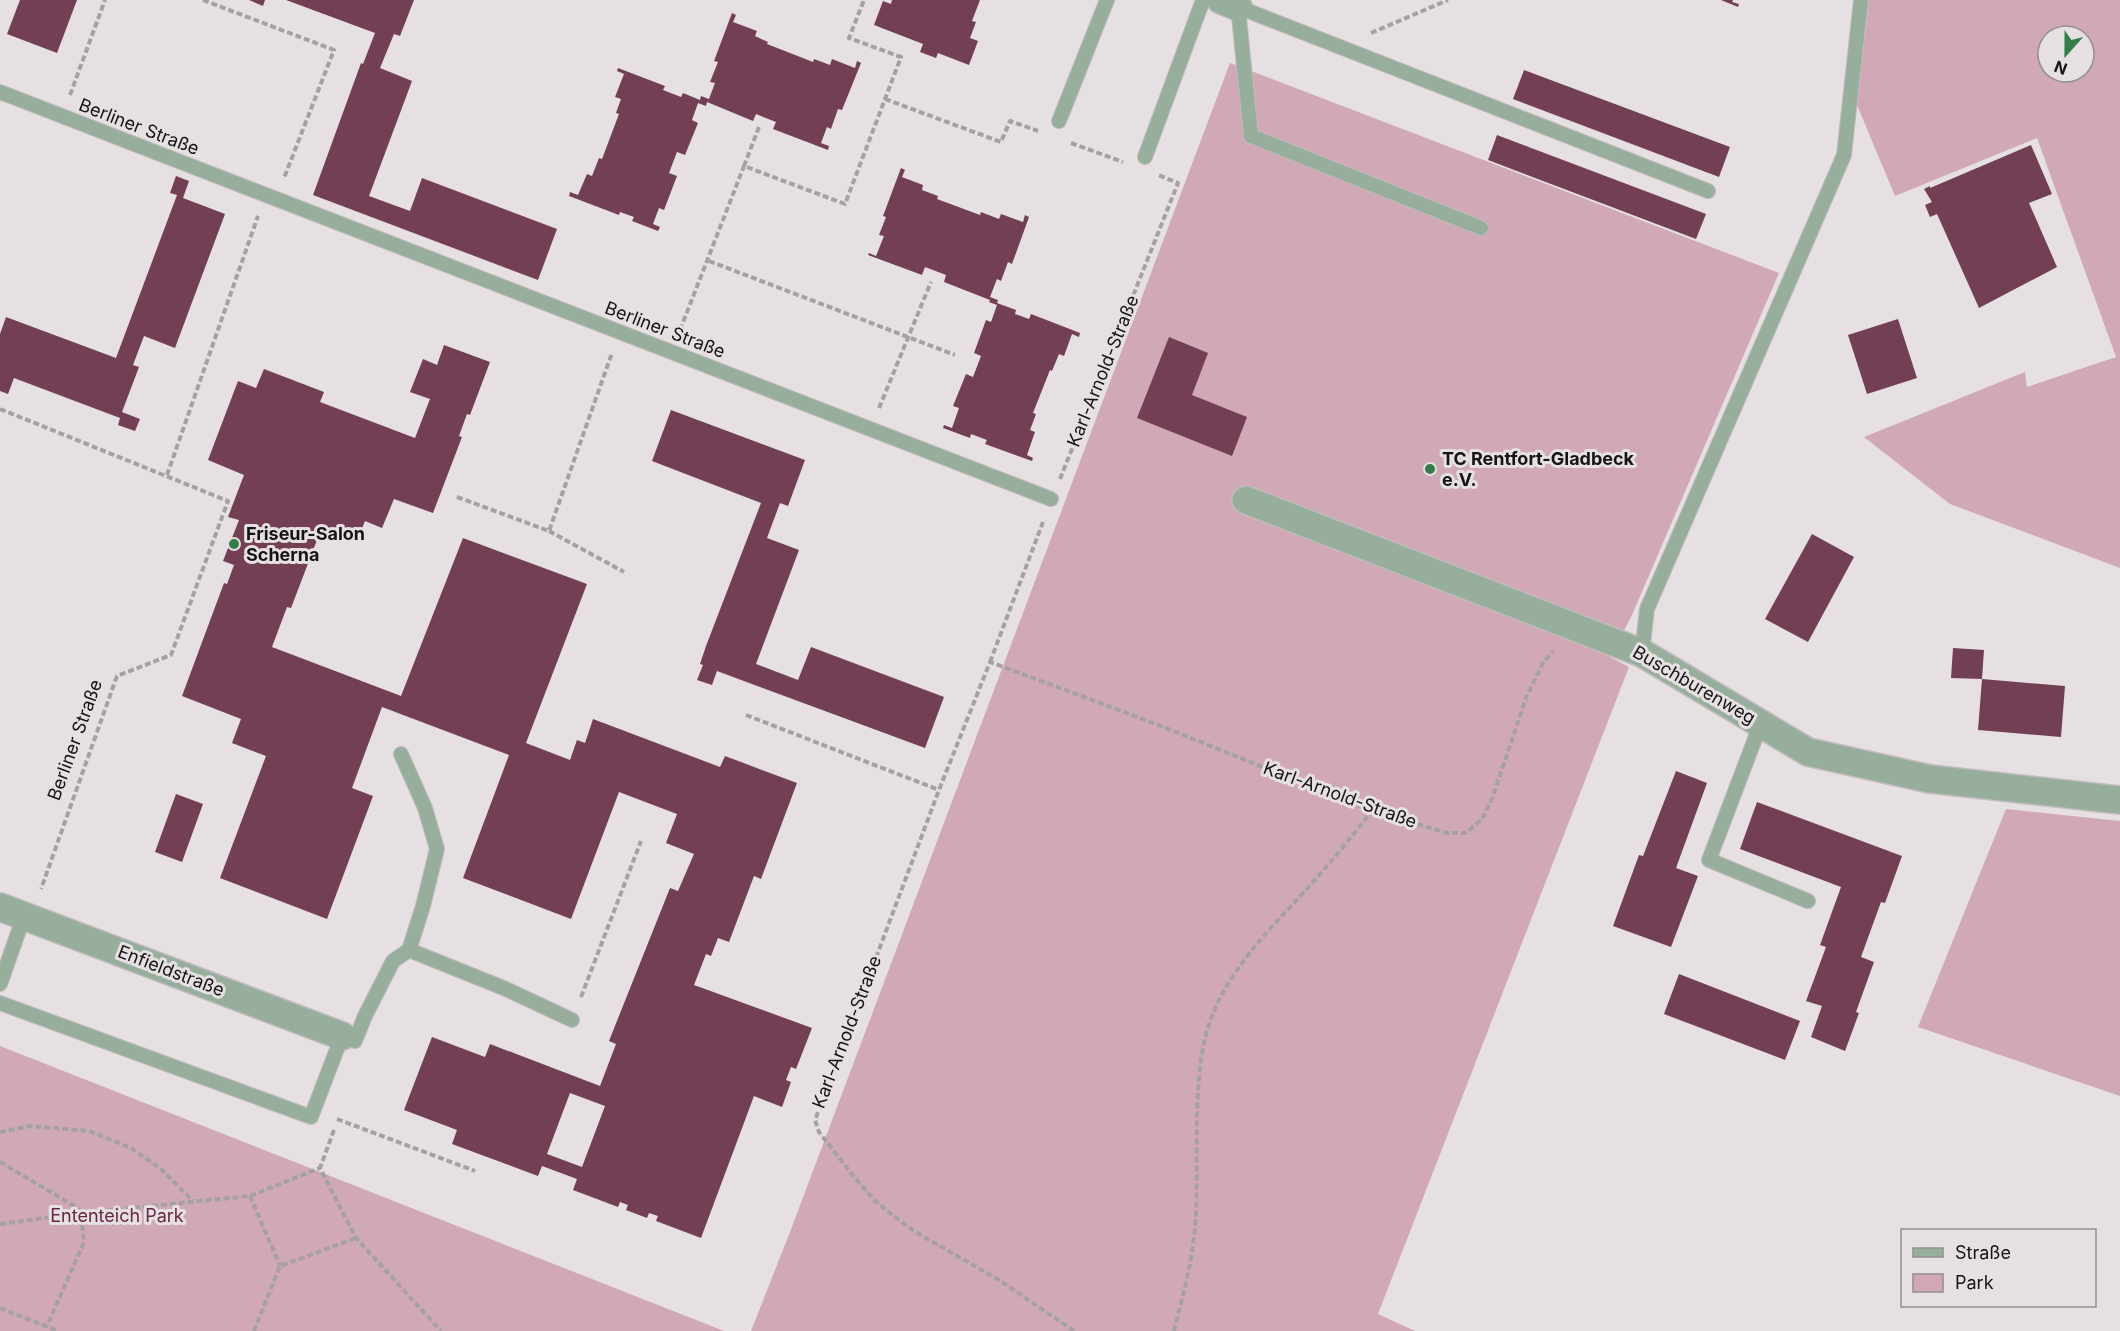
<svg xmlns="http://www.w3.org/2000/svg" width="2120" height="1331" font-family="Inter,sans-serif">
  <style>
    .green { fill: #d0a8b6; fill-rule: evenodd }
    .building { fill: #733f54; fill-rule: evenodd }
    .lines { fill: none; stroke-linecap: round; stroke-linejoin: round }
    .service-casing { stroke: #c0bbbd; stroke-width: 16 }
    .minor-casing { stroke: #c0bbbd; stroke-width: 30 }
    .path { stroke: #a5a1a2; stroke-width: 4; stroke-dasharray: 6 3; stroke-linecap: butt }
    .service { stroke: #98ae9d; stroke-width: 14 }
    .minor { stroke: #98ae9d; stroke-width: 27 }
    .poi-dot { fill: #347d4b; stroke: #e6e0e2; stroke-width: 2 }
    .labels { text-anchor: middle; stroke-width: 6; stroke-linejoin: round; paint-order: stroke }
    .street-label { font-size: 18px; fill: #151314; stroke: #e6e0e2 }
    .poi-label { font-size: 18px; font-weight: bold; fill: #151314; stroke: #e6e0e2; text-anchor: start }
    .park-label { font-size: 18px; fill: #6a2444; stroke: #e6e0e2 }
  </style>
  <rect width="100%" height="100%" fill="#e6e0e2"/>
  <g class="green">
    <path d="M1869,0H2120V568L1950,504L1864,437L2025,372L2027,387L2116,357L2037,138L1895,196L1857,105ZM2048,36H2084V72H2048Z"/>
    <polygon points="1230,63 1779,273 1632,615 1610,657 1629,667 1378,1314 1415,1331 751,1331 790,1232"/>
    <polygon points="2006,809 2120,821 2120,1096 1918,1027"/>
    <polygon points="0,1046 724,1331 0,1331"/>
  </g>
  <g class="building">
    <polygon points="20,0 77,0 57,53 7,34"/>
    <polygon points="249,0 265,0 263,6"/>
    <polygon points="286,0 414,0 400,36 394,34 380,68 412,81 369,196 410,211 422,178 557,229 538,280 313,195 361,63 363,64 375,33"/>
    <polygon points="892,0 980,0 972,21 976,22 970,38 978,41 969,65 938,53 936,58 920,52 923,44 874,25 883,1 891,4"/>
    <polygon points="1721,0 1733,0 1732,2 1739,4 1738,7"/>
    <polygon points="732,13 736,15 733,22 757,31 755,36 768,42 767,44 813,62 814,59 830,65 832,59 855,68 857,61 861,63 842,110 838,109 831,129 827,127 821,143 829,146 828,150 773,129 776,122 756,114 753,121 707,102 706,106 698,103 692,120 698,123 685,155 677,152 669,173 677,176 664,210 659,208 653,224 660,227 658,231 632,221 634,217 620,212 619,215 569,196 570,192 578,195 587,174 592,176 599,158 602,159 619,114 616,113 621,99 615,97 624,74 617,71 618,68 665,86 663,90 681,97 683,93 700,100 701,96 709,99 715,83 710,82 718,62 714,61"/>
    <polygon points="1524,70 1730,147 1719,177 1513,99"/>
    <polygon points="1497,135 1706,214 1696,239 1488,160"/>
    <polygon points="2031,145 2052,194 2029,203 2057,267 1979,308 1937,214 1930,217 1925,205 1932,202 1924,189 1930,186 1930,188"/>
    <polygon points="901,168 905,170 902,177 923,185 922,190 938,196 937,199 980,215 981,212 999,219 1001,214 1023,222 1025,215 1029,217 1012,264 1008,262 1001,281 997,279 990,297 998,300 997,303 1016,310 1015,314 1029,319 1031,314 1080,333 1079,337 1072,334 1064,356 1059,354 1052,371 1050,370 1033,413 1036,414 1030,430 1035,432 1027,455 1033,458 1032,461 985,444 987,440 971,434 970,438 943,428 944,425 952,428 959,408 953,406 966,374 973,377 981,356 974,353 986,320 991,322 997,305 989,302 990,300 944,282 946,275 925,267 922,275 868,255 869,253 876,256 884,236 879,235 886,217 883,216"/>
    <polygon points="176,176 189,181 183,198 225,214 175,348 144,336 133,365 139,367 122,412 140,419 135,431 118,425 120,418 14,378 8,394 0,391 0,334 6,317 116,358 177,195 170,193"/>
    <polygon points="1898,319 1917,378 1867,394 1848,335"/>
    <polygon points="1169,337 1208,353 1192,395 1247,417 1232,456 1137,418"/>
    <path d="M444,345L490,362L470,415L467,414L459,436L462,437L433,513L394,499L382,528L365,521L357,541L322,527L291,608L287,607L272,647L401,696L463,538L587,584L526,743L570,760L577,740L585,743L593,719L720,767L725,756L797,783L761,879L754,876L729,942L718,938L711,956L706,954L694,985L812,1028L796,1069L791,1067L786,1080L791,1082L782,1107L754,1096L701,1238L656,1221L658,1216L649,1213L647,1218L626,1210L628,1205L620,1202L618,1207L573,1190L577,1179L542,1166L538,1176L452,1144L457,1130L404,1110L432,1037L485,1057L490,1044L600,1086L616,1044L609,1041L670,888L678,891L694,854L666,843L677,814L619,792L571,919L463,878L509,755L382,707L352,788L373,796L327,919L220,878L266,756L232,743L241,719L182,696L224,583L227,584L234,565L223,561L239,520L228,517L244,475L208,460L238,381L256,388L264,369L324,392L320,402L415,438L430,399L410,392L423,359L437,365ZM570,1093L605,1106L582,1167L547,1154Z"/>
    <polygon points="671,410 805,460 788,506 780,503 767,538 799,550 756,664 798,680 811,647 944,697 925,748 717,671 712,685 697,680 703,665 700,664 706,646 761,503 652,461"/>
    <polygon points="1812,534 1854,557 1808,642 1765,619"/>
    <polygon points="1953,648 1984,650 1982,679 2065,686 2061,737 1978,730 1982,679 1951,678"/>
    <polygon points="1676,771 1707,783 1676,868 1698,876 1671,947 1613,926 1639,855 1643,856"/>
    <polygon points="176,794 203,804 182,862 155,852"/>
    <polygon points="1757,802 1902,856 1885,903 1881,902 1861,957 1874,962 1856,1012 1859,1013 1845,1051 1811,1037 1822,1006 1806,1001 1826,947 1820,945 1841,887 1740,849"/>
    <polygon points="1679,974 1800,1021 1785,1060 1664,1014"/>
  </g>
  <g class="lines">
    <defs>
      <g id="service">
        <polyline points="0,92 1051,499"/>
        <polyline points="1059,121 1107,0"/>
        <polyline points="1145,157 1203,0"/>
        <polyline points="1481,228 1251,136 1238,7 1708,191"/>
        <polyline points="1642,653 1647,609 1844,155 1861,0"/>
        <polyline points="1761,723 1709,860 1808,901"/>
        <polyline points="409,950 506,989 572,1020"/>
        <polyline points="0,984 24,916"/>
        <polyline points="0,1003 311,1117 342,1036 355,1041 365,1016 393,961 409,950 423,906 437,849 425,808 401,754"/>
      </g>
      <g id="minor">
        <polyline points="1221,0 1238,7"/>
        <polyline points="1246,500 1642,653 1808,752 1930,779 2120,800"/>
        <polyline points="0,907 342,1036"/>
      </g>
    </defs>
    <use href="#service" class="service-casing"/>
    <use href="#minor" class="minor-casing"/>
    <g class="path">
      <polyline points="203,0 334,50 284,178"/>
      <polyline points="1371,33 1448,0"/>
      <polyline points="70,95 105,0"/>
      <polyline points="885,99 1001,142 1010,121 1038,131"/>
      <polyline points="759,127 744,166 845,204 901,57 849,38 864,0"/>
      <polyline points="1071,143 1123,162"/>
      <polyline points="709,261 955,355"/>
      <polyline points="680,330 744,166"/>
      <polyline points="879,408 931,282"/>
      <polyline points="0,409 228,501 171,655 117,676 41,889"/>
      <polyline points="167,475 258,216"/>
      <polyline points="1060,479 1178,183 1158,175"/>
      <polyline points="457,497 549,531 612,353"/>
      <polyline points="549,531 624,572"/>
      <polyline points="990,662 1043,522"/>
      <polyline points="746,715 939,790"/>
      <polyline points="581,997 641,841"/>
      <polyline points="337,1119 475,1171"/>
      <polyline points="334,1130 320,1168 356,1238 441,1331"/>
      <polyline points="0,1132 30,1126 89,1131 131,1148 161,1169 193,1201"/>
      <polyline points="0,1162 76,1207 81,1213 84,1242 47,1326"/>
      <polyline points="250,1196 280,1266"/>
      <polyline points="0,1224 81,1213 250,1196 320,1168"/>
      <polyline points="0,1308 58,1331"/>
      <polyline points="254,1331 280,1266 356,1238"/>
      <polyline points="1074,1331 999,1280 914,1231 895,1217 874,1200 855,1178 819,1132 815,1120 939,790 990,662 1151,722 1372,811 1448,833 1466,833 1482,819 1492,799 1526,698 1543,663 1553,651"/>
      <path d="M1174,1331C1184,1293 1194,1254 1196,1214C1199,1155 1190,1065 1214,1011C1237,957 1282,918 1320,874C1338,854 1355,832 1372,811"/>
    </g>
    <use href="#service" class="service"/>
    <use href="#minor" class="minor"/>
  </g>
  <g class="poi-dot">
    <circle cx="1430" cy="469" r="6"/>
    <circle cx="234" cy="544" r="6"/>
  </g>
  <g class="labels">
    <g class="street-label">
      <text transform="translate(139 127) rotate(21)" y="6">Berliner Straße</text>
      <text transform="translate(665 330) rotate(21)" y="6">Berliner Straße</text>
      <text transform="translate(1103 371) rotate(-68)" y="6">Karl-Arnold-Straße</text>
      <text transform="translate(1694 685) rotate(30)" y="6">Buschburenweg</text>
      <text transform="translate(75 740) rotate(-70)" y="6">Berliner Straße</text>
      <text transform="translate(1340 795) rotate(20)" y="6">Karl-Arnold-Straße</text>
      <text transform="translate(171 971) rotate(21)" y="6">Enfieldstraße</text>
      <text transform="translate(847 1032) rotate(-69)" y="6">Karl-Arnold-Straße</text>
    </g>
    <g class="poi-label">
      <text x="1442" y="465">TC Rentfort-Gladbeck<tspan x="1442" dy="21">e.V.</tspan></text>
      <text x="246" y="540">Friseur-Salon<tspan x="246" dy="21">Scherna</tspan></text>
    </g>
    <g class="park-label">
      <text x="117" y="1222">Ententeich Park</text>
    </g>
  </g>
  <rect x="1901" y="1229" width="195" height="78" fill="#e6e0e2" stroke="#928e90" stroke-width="1.5"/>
  <rect x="1913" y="1248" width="30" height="9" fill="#98ae9d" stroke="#928e90" stroke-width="1.5"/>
  <text x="1955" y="1259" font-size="18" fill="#151314">Straße</text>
  <rect x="1913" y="1274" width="30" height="18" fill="#d0a8b6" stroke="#928e90" stroke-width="1.5"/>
  <text x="1955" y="1289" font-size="18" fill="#151314">Park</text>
  <g transform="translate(2066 54) rotate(201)"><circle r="28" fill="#e6e0e2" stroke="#928e90" stroke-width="1.5"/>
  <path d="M0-4.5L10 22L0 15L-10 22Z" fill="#347d4b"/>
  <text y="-9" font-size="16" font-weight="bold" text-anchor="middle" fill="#151314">N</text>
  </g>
</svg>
